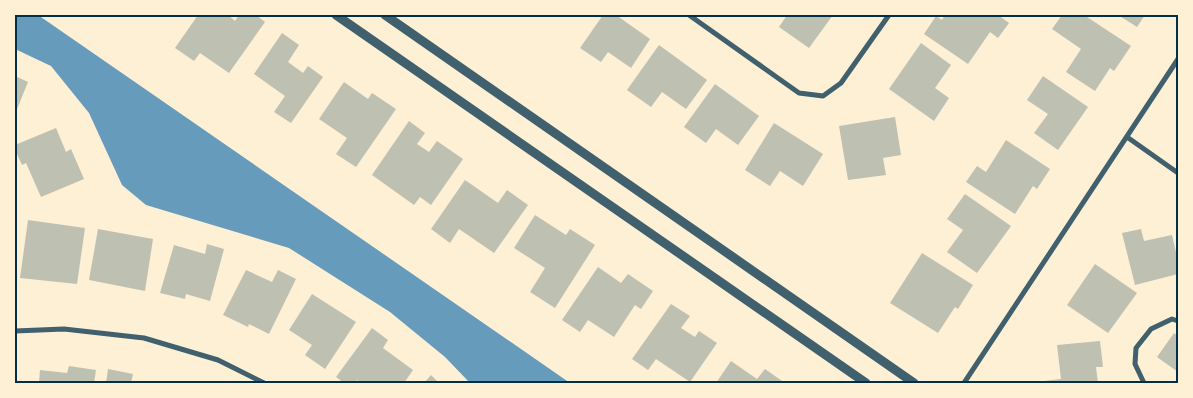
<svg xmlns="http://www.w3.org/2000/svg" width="1193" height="398" font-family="Ubuntu,sans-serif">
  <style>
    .water { fill: #669bbc }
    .building { fill: #bec0b2 }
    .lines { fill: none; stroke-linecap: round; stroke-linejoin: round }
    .minor { stroke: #3f606c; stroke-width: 5 }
    .tertiary { stroke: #3f606c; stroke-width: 9 }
    .neatline { fill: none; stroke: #003049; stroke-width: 2 }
  </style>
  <rect width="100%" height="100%" fill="#fdf0d5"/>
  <polygon class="water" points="15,15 38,15 570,383 470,383 445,357 390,312 289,248 146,205 122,185 89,113 51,66 15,49"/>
  <g class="building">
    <polygon points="198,15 228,15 235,21 239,15 256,15 265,22 229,73 200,53 194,61 175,48"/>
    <polygon points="603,15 616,15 650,39 631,68 608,52 601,62 580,48"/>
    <polygon points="787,15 833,15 809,48 779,27"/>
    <polygon points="945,15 998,15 1009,23 998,38 990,32 968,64 924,34 936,16 942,20"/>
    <polygon points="1062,15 1084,15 1131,46 1114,71 1110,68 1095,91 1066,72 1081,49 1052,29"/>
    <polygon points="1118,15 1145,15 1137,27"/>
    <polygon points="282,33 299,45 288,62 303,73 308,66 323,77 291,123 274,112 285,96 254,74"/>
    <polygon points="921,43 951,65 935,88 949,98 934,121 889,89"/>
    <polygon points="659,45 707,80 686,109 662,92 651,107 627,90"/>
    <polygon points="15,76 28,82 15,114"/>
    <polygon points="1043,76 1088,107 1058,150 1034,133 1048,114 1027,100"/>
    <polygon points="344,82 368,99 372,93 396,109 356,167 336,154 347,138 319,119"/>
    <polygon points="715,84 759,116 738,145 716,129 706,143 684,127"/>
    <polygon points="895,117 901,155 883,158 886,175 848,180 839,126"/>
    <polygon points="409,121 425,133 417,144 429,152 437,141 463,159 431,205 420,197 414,205 372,175"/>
    <polygon points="774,123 823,154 803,186 780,171 770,186 745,170"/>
    <polygon points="56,128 66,152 71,149 84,179 41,197 26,163 22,165 15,150 15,145"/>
    <polygon points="1006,140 1050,169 1037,189 1033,186 1015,214 966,182 977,166 986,172"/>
    <polygon points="465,180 498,203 507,190 528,205 494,253 459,229 450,243 431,229"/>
    <polygon points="965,194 1011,226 977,273 947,252 963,230 947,219"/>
    <polygon points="535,215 566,235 570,229 595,245 555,308 530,292 545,268 514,248"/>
    <polygon points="28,220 85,228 77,284 20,278"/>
    <polygon points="98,229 153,239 145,291 89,280"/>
    <polygon points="1141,229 1144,241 1172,235 1178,261 1178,274 1135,285 1122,233"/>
    <polygon points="207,244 224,249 210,301 186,294 185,299 160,293 174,245 205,254"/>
    <polygon points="922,253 973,285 958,309 955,307 938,333 890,303"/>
    <polygon points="1095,264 1137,293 1108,333 1067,305"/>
    <polygon points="598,267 621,283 628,274 653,291 641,309 635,305 614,337 588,320 580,332 562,320"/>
    <polygon points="246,270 272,282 278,270 296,279 269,334 249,324 248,327 223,315"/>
    <polygon points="312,294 356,322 325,369 305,355 312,345 289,330"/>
    <polygon points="671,304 690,316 681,328 695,337 699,331 717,343 690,382 656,359 648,370 632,359"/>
    <polygon points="372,328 388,340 383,348 413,370 404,383 361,383 357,380 355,383 344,383 336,377"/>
    <polygon points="1174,333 1178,336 1178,372 1157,357"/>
    <polygon points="1100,341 1103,367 1096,367 1098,383 1044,383 1044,381 1061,379 1057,345"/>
    <polygon points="731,361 757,379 765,369 785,383 716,383"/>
    <polygon points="69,366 96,370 94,383 39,383 40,370 67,373"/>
    <polygon points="108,369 133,374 131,383 106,383"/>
    <polygon points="431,375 439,383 424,383"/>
  </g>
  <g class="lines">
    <g class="minor">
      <polyline points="689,15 799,93 823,96 841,83 889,15"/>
      <polyline points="1127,137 1178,173"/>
      <polyline points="15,331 64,329 144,338 218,360 264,383"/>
      <polyline points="964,383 1178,59"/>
      <polyline points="1144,383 1135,364 1136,348 1151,329 1172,319 1178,321"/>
    </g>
    <g class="tertiary">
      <polyline points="336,15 866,383"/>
      <polyline points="385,15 914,383"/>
    </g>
  </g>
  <rect width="1193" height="398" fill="none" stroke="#fdf0d5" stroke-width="32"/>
  <rect x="16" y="16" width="1161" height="366" class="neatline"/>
</svg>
